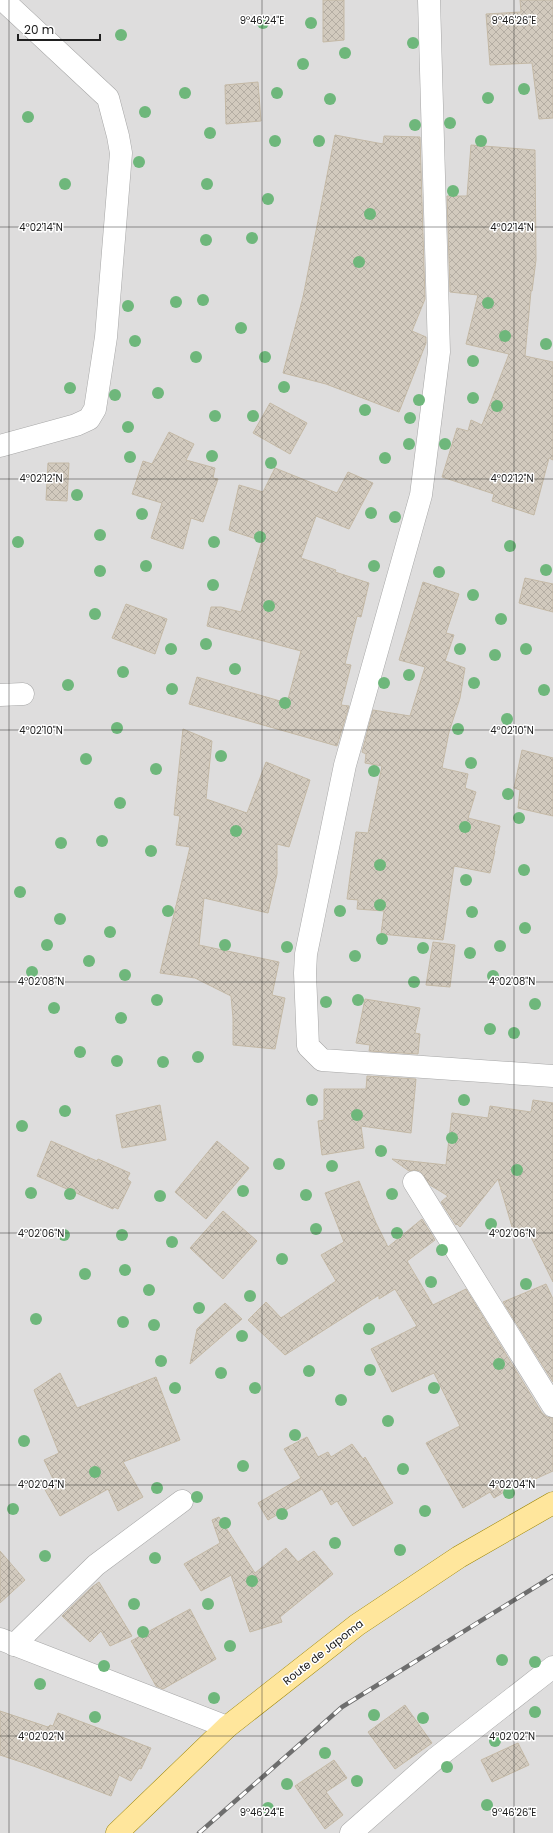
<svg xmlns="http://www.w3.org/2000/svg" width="553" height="1833" font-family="Poppins,sans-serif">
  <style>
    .residential { fill: #dedddd }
    .building { fill: url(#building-cross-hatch); stroke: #c4b9a6 }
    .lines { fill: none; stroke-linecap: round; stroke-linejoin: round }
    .minor-casing { stroke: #a7a7a7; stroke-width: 23 }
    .primary-casing { stroke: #9b8400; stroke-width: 23 }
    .minor { stroke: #fff; stroke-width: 22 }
    .primary { stroke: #ffe69c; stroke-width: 22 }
    .rail-casing { stroke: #6e6e6e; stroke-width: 4.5 }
    .rail { stroke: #fff; stroke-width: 3; stroke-dasharray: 9; stroke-linecap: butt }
    .tree { fill: #6eb77b }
    .ticks { fill: none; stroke: #202020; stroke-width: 1; stroke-opacity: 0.45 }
    .labels { text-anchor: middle; stroke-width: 3; stroke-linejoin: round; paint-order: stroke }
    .street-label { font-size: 11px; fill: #202020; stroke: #fff }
    .ticks-label { font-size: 10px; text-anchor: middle; fill: #202020; stroke: #fff; stroke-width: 3; stroke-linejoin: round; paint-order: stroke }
  </style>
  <defs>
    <pattern id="building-cross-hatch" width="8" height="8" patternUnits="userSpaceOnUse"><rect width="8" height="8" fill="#d2cabe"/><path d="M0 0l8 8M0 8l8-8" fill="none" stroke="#b4ada3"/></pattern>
  </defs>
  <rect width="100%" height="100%" fill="#f1efe5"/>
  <rect class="residential" x="0" y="0" width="553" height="1833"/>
  <g class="building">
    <polygon points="323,0 344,0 344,40 323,42"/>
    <polygon points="520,0 553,0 553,118 539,119 532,63 490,65 486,14 521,12"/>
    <polygon points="258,82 261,121 226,124 225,85"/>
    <polygon points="335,135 383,144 384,136 420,137 425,299 412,331 426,337 426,343 399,412 326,384 283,373 303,297"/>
    <polygon points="471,145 535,150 536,260 532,291 531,291 525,356 553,362 553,460 549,458 534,515 492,501 494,494 442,477 457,428 468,431 471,420 482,425 509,354 466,344 478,295 450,292 447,196 467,196"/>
    <polygon points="270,403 307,423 290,454 253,433"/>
    <polygon points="169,432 194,444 186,460 215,468 213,478 218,479 203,522 191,518 183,549 151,538 162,503 132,494 143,461 152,464"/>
    <polygon points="48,463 69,463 67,501 46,500"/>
    <polygon points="275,468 337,493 348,472 373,483 349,529 316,516 301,558 336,570 335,572 369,583 361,617 357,616 345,664 351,665 341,705 349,706 337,746 189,704 197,677 287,703 301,651 207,626 211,607 221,607 241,612 262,541 229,530 239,485 263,492"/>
    <polygon points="525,578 553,584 553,612 519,603"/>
    <polygon points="423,582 459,594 446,633 454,635 445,661 465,668 460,698 449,732 442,768 468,774 465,788 476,792 468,818 500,826 494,851 495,851 490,873 454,866 443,940 381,934 384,911 357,909 358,900 347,899 356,832 368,833 382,766 365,763 366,754 362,752 373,710 410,716 425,667 399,660"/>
    <polygon points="126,604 167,619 155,654 112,638"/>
    <polygon points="183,729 212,741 206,799 247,813 266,762 310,780 289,847 277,844 277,874 268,913 204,898 199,945 279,962 272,995 285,998 275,1049 233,1045 233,1018 231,996 195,978 160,973 190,847 176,845 180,816 174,815"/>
    <polygon points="522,750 553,758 553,816 518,808 520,790 514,788"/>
    <polygon points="433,942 455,945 450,987 426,985"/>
    <polygon points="365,999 420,1008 415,1033 420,1034 418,1054 369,1051 370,1045 356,1043"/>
    <polygon points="367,1076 416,1079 411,1133 361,1126 364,1148 322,1155 318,1121 324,1120 324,1089 366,1089"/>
    <polygon points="533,1100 553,1103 553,1282 529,1233 515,1237 498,1179 460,1227 457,1224 456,1225 441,1202 448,1196 430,1185 420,1171 414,1170 409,1171 392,1159 446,1165 452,1113 488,1118 490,1106 531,1112"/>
    <polygon points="160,1105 166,1140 122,1148 116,1115"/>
    <polygon points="51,1141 97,1161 98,1159 130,1173 127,1179 131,1182 118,1209 114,1207 113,1209 37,1176"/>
    <polygon points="217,1141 249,1168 206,1219 175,1192"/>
    <polygon points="359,1181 376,1223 388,1247 422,1219 435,1240 407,1261 433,1305 466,1289 542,1413 547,1417 553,1418 553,1471 533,1480 531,1476 494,1498 490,1492 463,1508 426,1443 460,1426 434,1373 392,1392 371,1349 417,1326 395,1289 379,1299 379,1295 285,1355 248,1320 266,1302 281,1318 336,1281 321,1255 344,1242 325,1193"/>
    <polygon points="223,1211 257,1241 223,1279 190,1248"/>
    <polygon points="546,1284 553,1299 553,1382 503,1302"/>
    <polygon points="225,1303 242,1319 190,1364 197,1329"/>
    <polygon points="60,1373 77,1408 156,1377 180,1440 123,1462 143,1497 118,1511 108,1489 60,1516 44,1488 54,1481 44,1460 59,1453 34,1390"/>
    <polygon points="307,1437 318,1457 328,1452 331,1457 352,1444 363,1459 365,1457 393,1503 353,1526 337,1501 331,1505 322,1489 268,1520 258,1503 301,1478 284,1449"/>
    <polygon points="219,1517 255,1573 286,1548 298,1562 314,1551 333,1574 280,1617 282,1622 250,1632 231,1575 201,1591 184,1564 220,1543 212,1520"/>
    <polygon points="0,1551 25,1580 0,1603"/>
    <polygon points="99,1582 132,1636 110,1646 101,1631 90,1642 62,1616 92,1587"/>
    <polygon points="190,1609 216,1659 163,1689 156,1686 131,1641"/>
    <polygon points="405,1705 432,1743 395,1769 368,1732"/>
    <polygon points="0,1711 48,1727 50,1725 53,1726 58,1713 151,1748 141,1769 139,1768 131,1781 119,1775 111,1796 36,1767 0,1755"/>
    <polygon points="518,1743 529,1765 492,1782 481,1760"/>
    <polygon points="334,1760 347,1778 326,1792 343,1815 325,1829 295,1786"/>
  </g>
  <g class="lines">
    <defs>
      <g id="minor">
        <polyline points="429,0 439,352 421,495 345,765 306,954 305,973 308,1046 322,1060 553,1076"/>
        <polyline points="0,446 76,425 89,419 95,409 106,337 121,153 118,136 108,98 3,0"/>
        <polyline points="0,695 23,694"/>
        <polyline points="414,1182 553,1406"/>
        <polyline points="0,1639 227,1727"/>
        <polyline points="14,1645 96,1565 182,1501"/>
        <polyline points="351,1833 435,1759 553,1667"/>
      </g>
      <polyline id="primary" points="117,1833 227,1727 357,1625 459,1557 553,1503"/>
    </defs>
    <use href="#minor" class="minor-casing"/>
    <use href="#primary" class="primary-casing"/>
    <use href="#minor" class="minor"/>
    <use href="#primary" class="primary"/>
    <defs>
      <polyline id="rail" points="199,1833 342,1707 553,1576"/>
    </defs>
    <use href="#rail" class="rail-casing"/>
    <use href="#rail" class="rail"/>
  </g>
  <g class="tree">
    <circle cx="263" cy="23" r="6"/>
    <circle cx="311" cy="23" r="6"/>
    <circle cx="121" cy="35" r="6"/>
    <circle cx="413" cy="43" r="6"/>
    <circle cx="345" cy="53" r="6"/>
    <circle cx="303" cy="64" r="6"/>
    <circle cx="524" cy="89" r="6"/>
    <circle cx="185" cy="93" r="6"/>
    <circle cx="277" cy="93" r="6"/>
    <circle cx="488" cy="98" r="6"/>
    <circle cx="330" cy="99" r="6"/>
    <circle cx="145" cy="112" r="6"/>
    <circle cx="28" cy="117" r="6"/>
    <circle cx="450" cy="123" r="6"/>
    <circle cx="415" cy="125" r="6"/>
    <circle cx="210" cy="133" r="6"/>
    <circle cx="275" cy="141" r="6"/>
    <circle cx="319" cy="141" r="6"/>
    <circle cx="481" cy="141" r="6"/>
    <circle cx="139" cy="162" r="6"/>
    <circle cx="65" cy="184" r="6"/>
    <circle cx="207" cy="184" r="6"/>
    <circle cx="453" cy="191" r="6"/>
    <circle cx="268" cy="199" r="6"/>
    <circle cx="370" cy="214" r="6"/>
    <circle cx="252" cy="238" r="6"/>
    <circle cx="206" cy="240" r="6"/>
    <circle cx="359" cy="262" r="6"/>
    <circle cx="203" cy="300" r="6"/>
    <circle cx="176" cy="302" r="6"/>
    <circle cx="488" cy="303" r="6"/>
    <circle cx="128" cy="306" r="6"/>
    <circle cx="241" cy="328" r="6"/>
    <circle cx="505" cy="336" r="6"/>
    <circle cx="135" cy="341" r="6"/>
    <circle cx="546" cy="344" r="6"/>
    <circle cx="196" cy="357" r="6"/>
    <circle cx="265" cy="357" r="6"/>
    <circle cx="473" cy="361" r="6"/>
    <circle cx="284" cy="387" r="6"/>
    <circle cx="70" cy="388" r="6"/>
    <circle cx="158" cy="393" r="6"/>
    <circle cx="115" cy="395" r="6"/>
    <circle cx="473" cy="398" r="6"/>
    <circle cx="419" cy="400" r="6"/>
    <circle cx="497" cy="406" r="6"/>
    <circle cx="365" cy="410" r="6"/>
    <circle cx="215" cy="416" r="6"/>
    <circle cx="253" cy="416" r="6"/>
    <circle cx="410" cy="418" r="6"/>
    <circle cx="128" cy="427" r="6"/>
    <circle cx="409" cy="444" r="6"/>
    <circle cx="445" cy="444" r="6"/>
    <circle cx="212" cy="456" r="6"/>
    <circle cx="130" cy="457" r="6"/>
    <circle cx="385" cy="458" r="6"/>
    <circle cx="271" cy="463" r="6"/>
    <circle cx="77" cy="495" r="6"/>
    <circle cx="371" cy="513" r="6"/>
    <circle cx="142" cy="514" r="6"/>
    <circle cx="395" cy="517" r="6"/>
    <circle cx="100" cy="535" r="6"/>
    <circle cx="260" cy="537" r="6"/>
    <circle cx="18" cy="542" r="6"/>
    <circle cx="214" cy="542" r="6"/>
    <circle cx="510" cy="546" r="6"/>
    <circle cx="146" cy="566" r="6"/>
    <circle cx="374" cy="566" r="6"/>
    <circle cx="546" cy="570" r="6"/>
    <circle cx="100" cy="571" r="6"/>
    <circle cx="439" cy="572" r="6"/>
    <circle cx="213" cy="585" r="6"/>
    <circle cx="473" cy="595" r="6"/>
    <circle cx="269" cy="606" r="6"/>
    <circle cx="95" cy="614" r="6"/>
    <circle cx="501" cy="619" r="6"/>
    <circle cx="206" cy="644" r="6"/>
    <circle cx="171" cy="649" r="6"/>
    <circle cx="460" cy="649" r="6"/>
    <circle cx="526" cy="649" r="6"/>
    <circle cx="495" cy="655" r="6"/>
    <circle cx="235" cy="669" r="6"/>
    <circle cx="123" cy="672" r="6"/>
    <circle cx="409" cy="675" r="6"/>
    <circle cx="384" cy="683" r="6"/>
    <circle cx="474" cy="683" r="6"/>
    <circle cx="68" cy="685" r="6"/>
    <circle cx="172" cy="689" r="6"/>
    <circle cx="544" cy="690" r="6"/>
    <circle cx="285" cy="703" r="6"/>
    <circle cx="507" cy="719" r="6"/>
    <circle cx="117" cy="728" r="6"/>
    <circle cx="458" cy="729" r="6"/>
    <circle cx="221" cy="756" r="6"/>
    <circle cx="86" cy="759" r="6"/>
    <circle cx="471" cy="763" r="6"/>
    <circle cx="156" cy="769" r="6"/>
    <circle cx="374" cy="771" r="6"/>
    <circle cx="508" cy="794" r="6"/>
    <circle cx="120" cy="803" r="6"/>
    <circle cx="519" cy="818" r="6"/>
    <circle cx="465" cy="827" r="6"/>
    <circle cx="236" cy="831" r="6"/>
    <circle cx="102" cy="841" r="6"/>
    <circle cx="61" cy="843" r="6"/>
    <circle cx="151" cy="851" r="6"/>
    <circle cx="380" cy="865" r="6"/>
    <circle cx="524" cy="870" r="6"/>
    <circle cx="466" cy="880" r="6"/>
    <circle cx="20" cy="892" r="6"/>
    <circle cx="380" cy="905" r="6"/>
    <circle cx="168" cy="911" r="6"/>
    <circle cx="340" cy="911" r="6"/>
    <circle cx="472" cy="912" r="6"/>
    <circle cx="60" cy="919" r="6"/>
    <circle cx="525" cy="928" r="6"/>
    <circle cx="110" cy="932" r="6"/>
    <circle cx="382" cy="939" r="6"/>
    <circle cx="47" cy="945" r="6"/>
    <circle cx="225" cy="945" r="6"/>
    <circle cx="500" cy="946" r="6"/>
    <circle cx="287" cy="947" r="6"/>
    <circle cx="423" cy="948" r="6"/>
    <circle cx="470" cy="953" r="6"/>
    <circle cx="355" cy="956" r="6"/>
    <circle cx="89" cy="961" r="6"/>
    <circle cx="32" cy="972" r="6"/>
    <circle cx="125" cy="975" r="6"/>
    <circle cx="493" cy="976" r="6"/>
    <circle cx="414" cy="982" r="6"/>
    <circle cx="157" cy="1000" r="6"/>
    <circle cx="358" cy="1000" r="6"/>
    <circle cx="326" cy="1002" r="6"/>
    <circle cx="535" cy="1004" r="6"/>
    <circle cx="54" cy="1008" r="6"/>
    <circle cx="121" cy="1018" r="6"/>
    <circle cx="490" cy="1029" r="6"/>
    <circle cx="514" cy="1033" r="6"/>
    <circle cx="80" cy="1052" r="6"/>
    <circle cx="198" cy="1057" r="6"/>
    <circle cx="117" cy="1061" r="6"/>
    <circle cx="163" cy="1062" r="6"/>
    <circle cx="312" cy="1100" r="6"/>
    <circle cx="464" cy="1100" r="6"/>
    <circle cx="65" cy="1111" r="6"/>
    <circle cx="357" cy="1115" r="6"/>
    <circle cx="22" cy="1126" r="6"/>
    <circle cx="452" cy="1138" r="6"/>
    <circle cx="381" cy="1151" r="6"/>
    <circle cx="279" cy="1164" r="6"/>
    <circle cx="332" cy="1166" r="6"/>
    <circle cx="517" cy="1170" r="6"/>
    <circle cx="243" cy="1191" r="6"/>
    <circle cx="31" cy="1193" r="6"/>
    <circle cx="70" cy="1194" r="6"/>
    <circle cx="392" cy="1194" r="6"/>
    <circle cx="306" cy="1195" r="6"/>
    <circle cx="160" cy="1196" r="6"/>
    <circle cx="491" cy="1224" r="6"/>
    <circle cx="316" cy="1229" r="6"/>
    <circle cx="397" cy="1233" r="6"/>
    <circle cx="64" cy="1235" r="6"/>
    <circle cx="122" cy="1235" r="6"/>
    <circle cx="172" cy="1242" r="6"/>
    <circle cx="442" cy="1250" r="6"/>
    <circle cx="282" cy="1259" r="6"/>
    <circle cx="125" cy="1270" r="6"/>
    <circle cx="85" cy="1274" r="6"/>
    <circle cx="431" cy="1282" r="6"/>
    <circle cx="526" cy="1284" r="6"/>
    <circle cx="149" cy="1290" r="6"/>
    <circle cx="250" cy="1296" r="6"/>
    <circle cx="199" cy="1308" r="6"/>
    <circle cx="36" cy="1319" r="6"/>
    <circle cx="123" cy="1322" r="6"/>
    <circle cx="154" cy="1325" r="6"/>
    <circle cx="369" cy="1329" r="6"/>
    <circle cx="242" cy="1336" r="6"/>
    <circle cx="161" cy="1361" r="6"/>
    <circle cx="499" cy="1364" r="6"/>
    <circle cx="370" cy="1370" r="6"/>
    <circle cx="309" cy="1371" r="6"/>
    <circle cx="221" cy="1373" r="6"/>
    <circle cx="175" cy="1388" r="6"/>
    <circle cx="255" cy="1388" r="6"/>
    <circle cx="434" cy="1388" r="6"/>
    <circle cx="341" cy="1400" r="6"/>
    <circle cx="388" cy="1421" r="6"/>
    <circle cx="295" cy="1435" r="6"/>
    <circle cx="24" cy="1441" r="6"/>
    <circle cx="243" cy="1466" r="6"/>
    <circle cx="403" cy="1469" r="6"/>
    <circle cx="95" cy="1472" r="6"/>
    <circle cx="157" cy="1488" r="6"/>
    <circle cx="509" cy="1493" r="6"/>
    <circle cx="197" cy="1497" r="6"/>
    <circle cx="13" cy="1509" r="6"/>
    <circle cx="425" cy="1511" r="6"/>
    <circle cx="282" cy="1514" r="6"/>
    <circle cx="225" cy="1523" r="6"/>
    <circle cx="335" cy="1543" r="6"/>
    <circle cx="400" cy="1550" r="6"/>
    <circle cx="45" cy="1556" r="6"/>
    <circle cx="155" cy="1558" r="6"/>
    <circle cx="252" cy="1581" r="6"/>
    <circle cx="134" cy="1604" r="6"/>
    <circle cx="208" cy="1604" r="6"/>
    <circle cx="143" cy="1632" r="6"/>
    <circle cx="230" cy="1646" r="6"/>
    <circle cx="502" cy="1660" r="6"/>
    <circle cx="535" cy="1662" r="6"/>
    <circle cx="104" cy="1666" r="6"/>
    <circle cx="40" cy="1684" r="6"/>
    <circle cx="214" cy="1698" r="6"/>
    <circle cx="535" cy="1712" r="6"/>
    <circle cx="374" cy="1715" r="6"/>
    <circle cx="95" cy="1717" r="6"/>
    <circle cx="423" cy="1718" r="6"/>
    <circle cx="495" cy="1741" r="6"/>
    <circle cx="325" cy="1753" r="6"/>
    <circle cx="447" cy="1767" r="6"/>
    <circle cx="357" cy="1781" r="6"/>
    <circle cx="287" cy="1784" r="6"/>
    <circle cx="487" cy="1805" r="6"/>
    <circle cx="268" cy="1808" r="6"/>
  </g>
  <path class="ticks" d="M9,0V1833M262,0V1833M514,0V1833M0,227H553M0,479H553M0,730H553M0,982H553M0,1233H553M0,1485H553M0,1736H553"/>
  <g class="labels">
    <g class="street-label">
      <text transform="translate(323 1652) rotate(-38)" y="4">Route de Japoma</text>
    </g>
  </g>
  <g class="ticks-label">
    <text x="262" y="24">9°46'24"E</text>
    <text x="514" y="24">9°46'26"E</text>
    <text x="41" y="231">4°02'14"N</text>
    <text x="512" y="231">4°02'14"N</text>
    <text x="41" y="482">4°02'12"N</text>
    <text x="512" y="482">4°02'12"N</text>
    <text x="41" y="734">4°02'10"N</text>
    <text x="512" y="734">4°02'10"N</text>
    <text x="41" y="985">4°02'08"N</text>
    <text x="512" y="985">4°02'08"N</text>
    <text x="41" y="1237">4°02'06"N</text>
    <text x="512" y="1237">4°02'06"N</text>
    <text x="41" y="1488">4°02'04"N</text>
    <text x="512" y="1488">4°02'04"N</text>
    <text x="41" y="1740">4°02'02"N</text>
    <text x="512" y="1740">4°02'02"N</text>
    <text x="262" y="1816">9°46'24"E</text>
    <text x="514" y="1816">9°46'26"E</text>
  </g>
  <path d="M18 34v6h82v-6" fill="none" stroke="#202020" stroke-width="2"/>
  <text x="24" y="34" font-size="12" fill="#202020" stroke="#ffffff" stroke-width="3" paint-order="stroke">20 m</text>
</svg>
